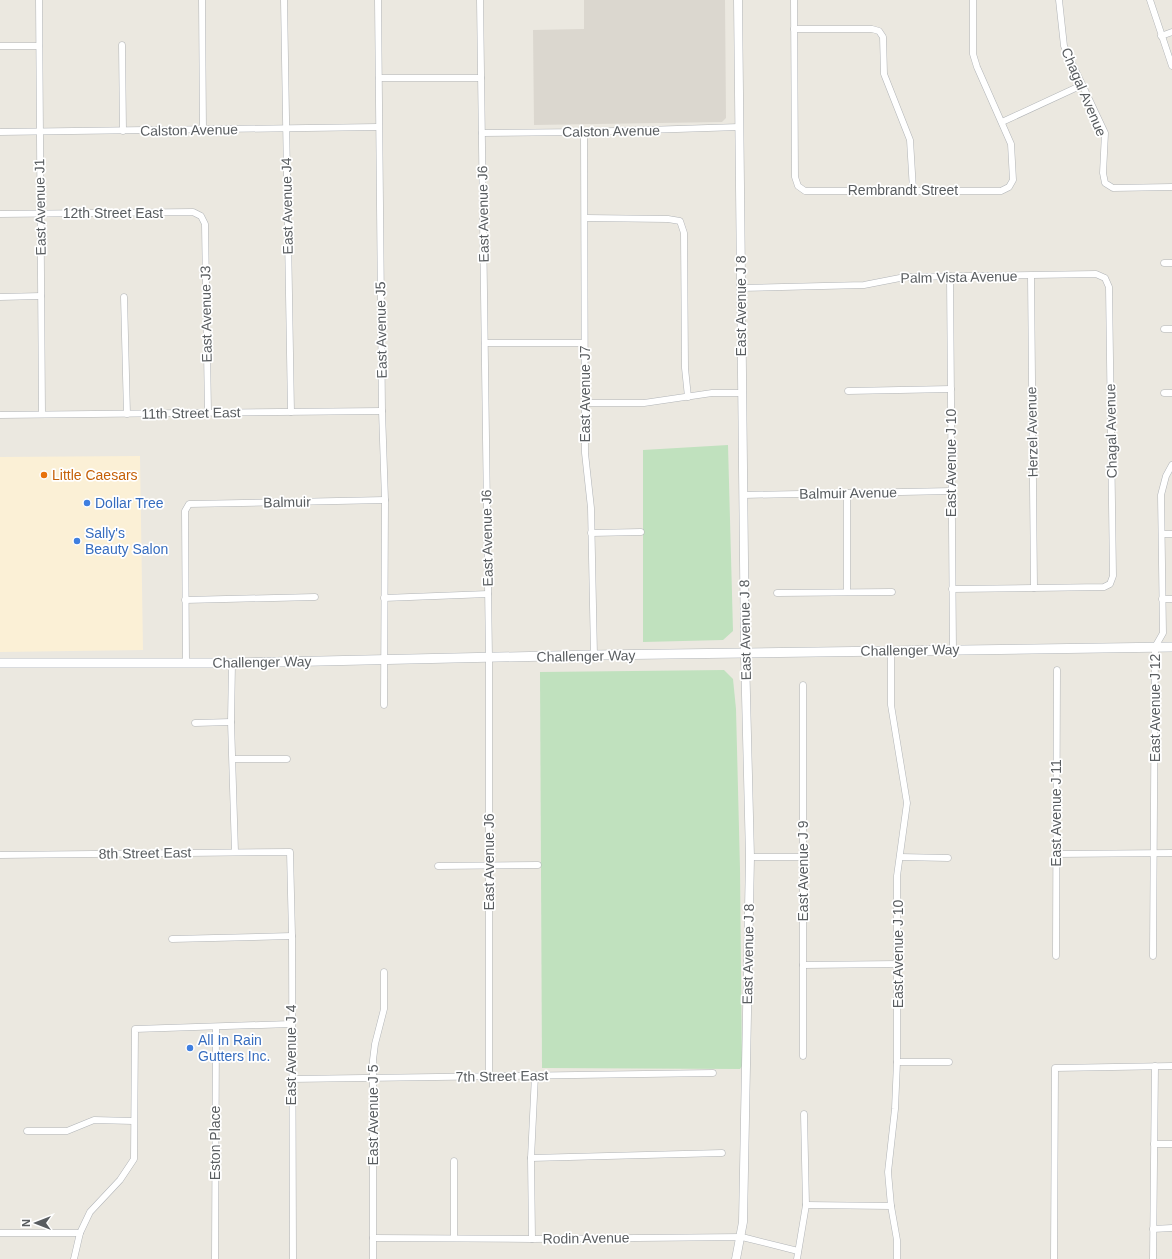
<svg xmlns="http://www.w3.org/2000/svg" width="1172" height="1259" font-family="Arial,sans-serif">
  <style>
    .commercial { fill: #fbf0d6 }
    .education { fill: #dbd7cf }
    .green { fill: #c0e1be }
    .lines { fill: none; stroke-linecap: round; stroke-linejoin: round }
    .minor-casing { stroke: #b1b4b7; stroke-width: 7 }
    .tertiary-casing { stroke: #b1b4b7; stroke-width: 9 }
    .secondary-casing { stroke: #b2b6ba; stroke-width: 10 }
    .minor { stroke: #fff; stroke-width: 6 }
    .tertiary { stroke: #fff; stroke-width: 8 }
    .secondary { stroke: #fff; stroke-width: 9 }
    .food-dot { fill: #e8710a; stroke: #fff; stroke-width: 1.5 }
    .shop-dot { fill: #3f7fe0; stroke: #fff; stroke-width: 1.5 }
    .labels { text-anchor: middle; stroke-width: 3.5; stroke-linejoin: round; paint-order: stroke }
    .street-label { font-size: 14px; fill: #595d60; stroke: #fff }
    .food-label { font-size: 14px; fill: #c56008; stroke: #fff; text-anchor: start }
    .shop-label { font-size: 14px; fill: #366cbe; stroke: #fff; text-anchor: start }
  </style>
  <rect width="100%" height="100%" fill="#ebe8e0"/>
  <polygon class="commercial" points="140,456 143,650 0,652 0,457"/>
  <polygon class="education" points="584,0 725,0 726,118 722,122 534,125 533,30 584,29"/>
  <g class="green">
    <polygon points="728,445 733,631 723,640 643,642 643,450"/>
    <polygon points="724,670 733,679 736,709 740,869 742,1066 740,1069 542,1068 540,672"/>
  </g>
  <g class="lines">
    <defs>
      <g id="minor">
        <polyline points="39,0 42,414"/>
        <polyline points="202,0 203,130"/>
        <polyline points="284,0 291,412"/>
        <polyline points="378,0 382,411 385,500 384,705"/>
        <polyline points="480,0 489,658 489,1076"/>
        <polyline points="794,0 795,177 798,186 805,191 1001,191 1009,187 1013,180 1011,144 977,67 973,54 973,0"/>
        <polyline points="1059,0 1064,46 1105,133 1103,173 1105,183 1113,188 1172,187"/>
        <polyline points="1150,0 1172,66"/>
        <polyline points="794,29 872,29 879,31 883,37 884,74 910,140 913,190"/>
        <polyline points="1161,36 1172,32"/>
        <polyline points="122,45 123,131"/>
        <polyline points="0,46 39,46"/>
        <polyline points="379,78 481,78"/>
        <polyline points="1002,122 1082,85"/>
        <polyline points="0,132 378,127"/>
        <polyline points="584,132 585,453 591,508 594,655"/>
        <polyline points="482,133 584,132 739,127"/>
        <polyline points="0,214 193,212 201,216 205,224 208,413"/>
        <polyline points="586,218 668,219 680,221 684,233 685,368 688,397"/>
        <polyline points="1164,263 1172,263"/>
        <polyline points="950,276 953,650"/>
        <polyline points="1031,276 1034,588"/>
        <polyline points="741,288 864,285 905,277 1096,274 1105,278 1109,287 1113,576 1110,584 1104,587 952,589"/>
        <polyline points="0,297 41,296"/>
        <polyline points="124,297 127,414"/>
        <polyline points="1164,329 1172,329"/>
        <polyline points="485,343 584,343"/>
        <polyline points="848,391 951,389"/>
        <polyline points="1164,393 1172,393"/>
        <polyline points="585,403 644,403 712,393 741,393"/>
        <polyline points="0,415 382,411"/>
        <polyline points="847,493 847,592"/>
        <polyline points="743,495 952,491"/>
        <polyline points="591,533 641,532"/>
        <polyline points="1162,534 1172,534"/>
        <polyline points="777,593 892,592"/>
        <polyline points="384,598 488,594"/>
        <polyline points="1162,599 1172,599"/>
        <polyline points="185,600 315,597"/>
        <polyline points="891,651 891,705 907,803 897,876 897,1062 895,1109 888,1172 891,1206 897,1240 897,1259"/>
        <polyline points="186,662 185,511 189,504 385,500"/>
        <polyline points="232,663 231,722 235,852"/>
        <polyline points="195,723 231,722"/>
        <polyline points="233,759 287,759"/>
        <polyline points="1056,854 1172,853"/>
        <polyline points="0,855 290,852 292,936 293,1259"/>
        <polyline points="750,857 803,857"/>
        <polyline points="900,857 948,858"/>
        <polyline points="438,866 538,865"/>
        <polyline points="172,939 292,936"/>
        <polyline points="1056,956 1057,670"/>
        <polyline points="1153,956 1155,647 1163,633 1161,495 1166,476 1172,465"/>
        <polyline points="803,965 898,964"/>
        <polyline points="803,1056 803,685"/>
        <polyline points="897,1062 949,1062"/>
        <polyline points="291,1079 713,1073"/>
        <polyline points="27,1131 67,1131 94,1120 133,1121"/>
        <polyline points="1154,1144 1172,1144"/>
        <polyline points="531,1158 722,1153"/>
        <polyline points="454,1161 454,1238"/>
        <polyline points="806,1205 891,1206"/>
        <polyline points="1153,1229 1172,1228"/>
        <polyline points="0,1233 80,1233"/>
        <polyline points="373,1238 532,1239 742,1237 798,1251"/>
        <polyline points="532,1239 531,1158 535,1075"/>
        <polyline points="74,1259 80,1233 90,1212 120,1180 134,1159 135,1029 291,1024"/>
        <polyline points="215,1259 216,1028"/>
        <polyline points="373,1259 373,1060 375,1044 384,1009 384,972"/>
        <polyline points="797,1259 806,1205 804,1114"/>
        <polyline points="1054,1259 1055,1068 1172,1066"/>
        <polyline points="1153,1259 1155,1066"/>
      </g>
      <polyline id="tertiary" points="736,1259 743,1222 750,857 745,654 738,0"/>
      <polyline id="secondary" points="0,663 232,663 594,655 1172,647"/>
    </defs>
    <use href="#minor" class="minor-casing"/>
    <use href="#tertiary" class="tertiary-casing"/>
    <use href="#secondary" class="secondary-casing"/>
    <use href="#minor" class="minor"/>
    <use href="#tertiary" class="tertiary"/>
    <use href="#secondary" class="secondary"/>
  </g>
  <circle class="food-dot" cx="44" cy="475" r="4"/>
  <g class="shop-dot">
    <circle cx="87" cy="503" r="4"/>
    <circle cx="77" cy="541" r="4"/>
    <circle cx="190" cy="1048" r="4"/>
  </g>
  <g class="labels">
    <g class="street-label">
      <text transform="translate(1084 92) rotate(67)" y="5">Chagal Avenue</text>
      <text transform="translate(189 130) rotate(-1)" y="5">Calston Avenue</text>
      <text transform="translate(611 131) rotate(-1)" y="5">Calston Avenue</text>
      <text x="903" y="195">Rembrandt Street</text>
      <text transform="translate(287 206) rotate(-91)" y="5">East Avenue J4</text>
      <text transform="translate(40 207) rotate(-91)" y="5">East Avenue J1</text>
      <text x="113" y="218">12th Street East</text>
      <text transform="translate(483 214) rotate(-91)" y="5">East Avenue J6</text>
      <text transform="translate(959 277) rotate(-1)" y="5">Palm Vista Avenue</text>
      <text transform="translate(741 306) rotate(-90)" y="5">East Avenue J 8</text>
      <text transform="translate(206 314) rotate(-91)" y="5">East Avenue J3</text>
      <text transform="translate(381 330) rotate(-91)" y="5">East Avenue J5</text>
      <text transform="translate(585 394) rotate(-90)" y="5">East Avenue J7</text>
      <text transform="translate(191 413) rotate(-1)" y="5">11th Street East</text>
      <text transform="translate(1111 431) rotate(-91)" y="5">Chagal Avenue</text>
      <text transform="translate(1032 432) rotate(-91)" y="5">Herzel Avenue</text>
      <text transform="translate(951 463) rotate(-90)" y="5">East Avenue J 10</text>
      <text transform="translate(848 493) rotate(-1)" y="5">Balmuir Avenue</text>
      <text transform="translate(287 502) rotate(-1)" y="5">Balmuir</text>
      <text transform="translate(487 538) rotate(-91)" y="5">East Avenue J6</text>
      <text transform="translate(745 630) rotate(-91)" y="5">East Avenue J 8</text>
      <text transform="translate(910 650) rotate(-1)" y="5">Challenger Way</text>
      <text transform="translate(586 656) rotate(-1)" y="5">Challenger Way</text>
      <text transform="translate(262 662) rotate(-1)" y="5">Challenger Way</text>
      <text transform="translate(1155 708) rotate(-90)" y="5">East Avenue J 12</text>
      <text transform="translate(1056 813) rotate(-90)" y="5">East Avenue J 11</text>
      <text transform="translate(145 853) rotate(-1)" y="5">8th Street East</text>
      <text transform="translate(489 862) rotate(-90)" y="5">East Avenue J6</text>
      <text transform="translate(803 871) rotate(-90)" y="5">East Avenue J 9</text>
      <text transform="translate(748 954) rotate(-89)" y="5">East Avenue J 8</text>
      <text transform="translate(898 954) rotate(-90)" y="5">East Avenue J 10</text>
      <text transform="translate(291 1055) rotate(-90)" y="5">East Avenue J 4</text>
      <text transform="translate(502 1076) rotate(-1)" y="5">7th Street East</text>
      <text transform="translate(373 1115) rotate(-90)" y="5">East Avenue J 5</text>
      <text transform="translate(215 1143) rotate(-90)" y="5">Eston Place</text>
      <text transform="translate(586 1238) rotate(-1)" y="5">Rodin Avenue</text>
    </g>
    <g class="food-label">
      <text x="52" y="480">Little Caesars</text>
    </g>
    <g class="shop-label">
      <text x="95" y="508">Dollar Tree</text>
      <text x="85" y="538">Sally's<tspan x="85" dy="16">Beauty Salon</tspan></text>
      <text x="198" y="1045">All In Rain<tspan x="198" dy="16">Gutters Inc.</tspan></text>
    </g>
  </g>
  <g transform="translate(36 1223) rotate(270)" stroke="#ffffff" stroke-width="3" paint-order="stroke">
  <path d="M0-3L7 15L0 10L-7 15Z" fill="#595d60"/>
  <text y="-6" font-size="11" font-weight="bold" text-anchor="middle" fill="#595d60">N</text>
  </g>
</svg>
